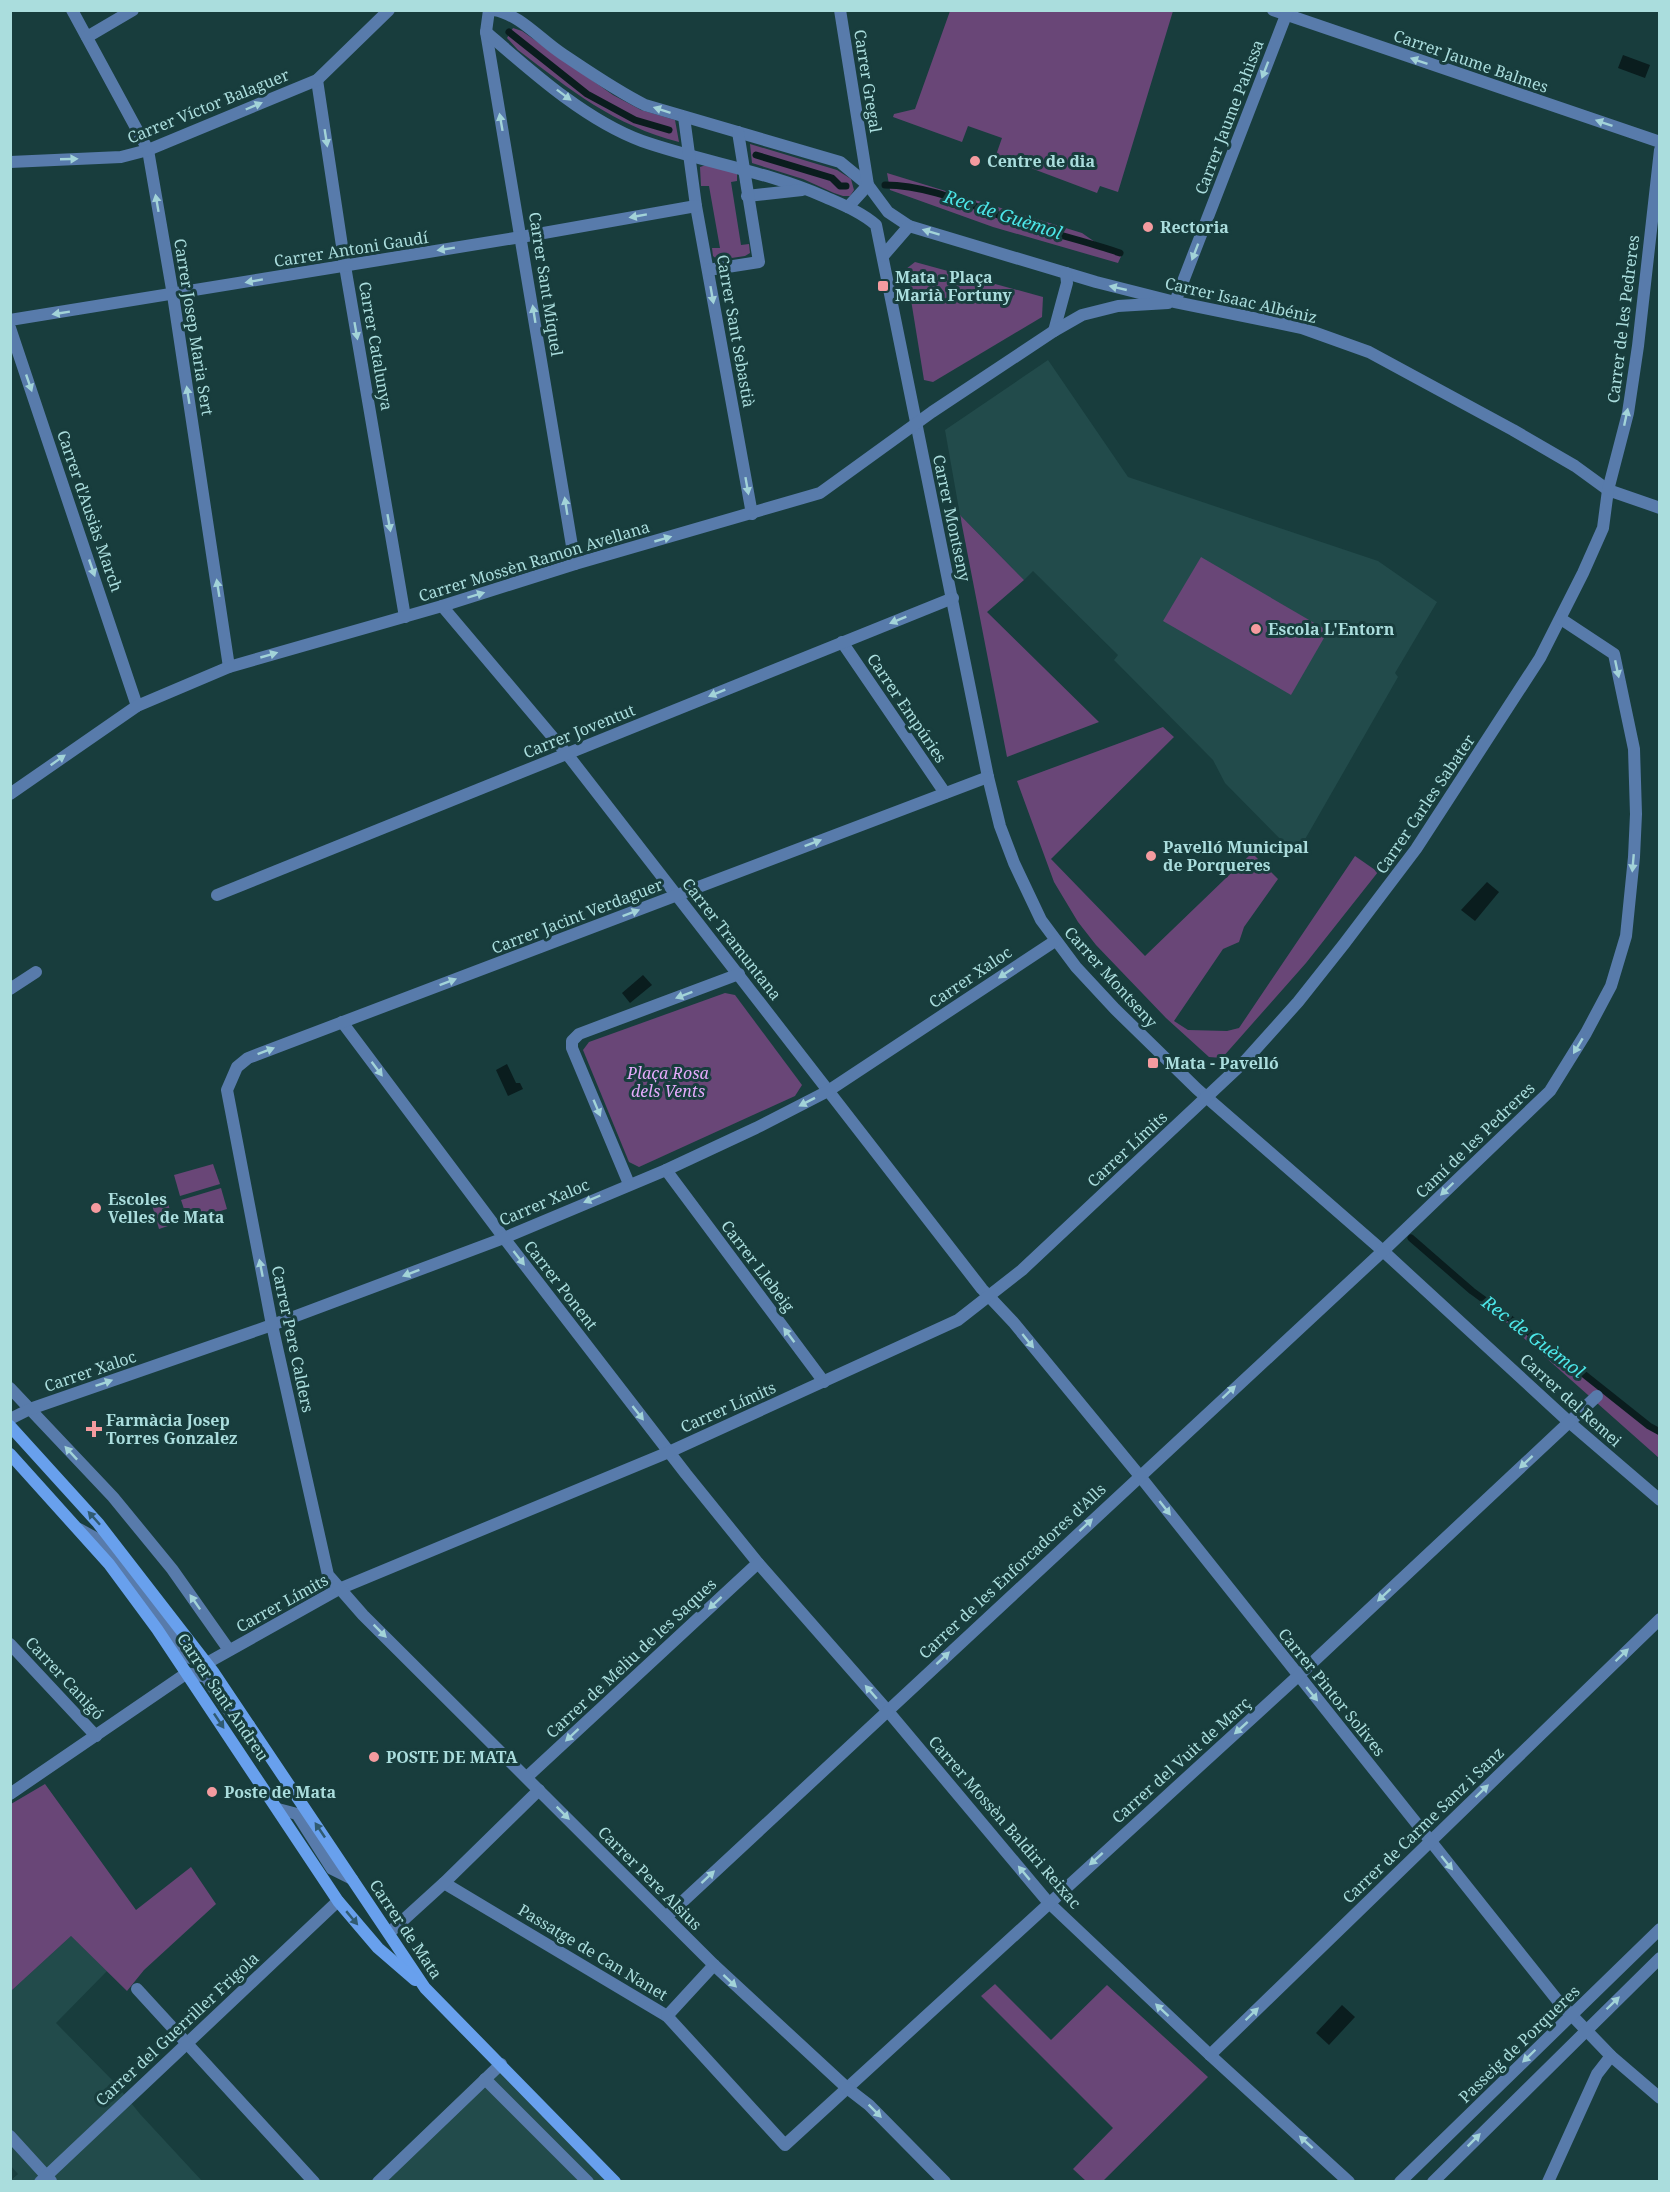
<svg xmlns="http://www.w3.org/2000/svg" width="1670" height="2192" font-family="'Noto Serif',serif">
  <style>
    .built { fill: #224b4b }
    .green { fill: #694677 }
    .water { fill: #0a1d1e }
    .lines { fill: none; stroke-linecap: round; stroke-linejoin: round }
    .stream { stroke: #0a1d1e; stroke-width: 7 }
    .minor { stroke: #587bab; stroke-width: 12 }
    .secondary { stroke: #68a0ed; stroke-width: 12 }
    .oneway { fill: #a2d3d8 }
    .oneway2 { fill: #305b72 }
    .poi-dot { fill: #f49b9f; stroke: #183d3d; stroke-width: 2 }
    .labels { text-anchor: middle; stroke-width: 6; stroke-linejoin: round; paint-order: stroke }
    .street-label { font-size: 16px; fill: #add; stroke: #183d3d }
    .poi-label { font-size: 16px; font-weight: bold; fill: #add; stroke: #183d3d; text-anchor: start }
    .park-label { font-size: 16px; font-style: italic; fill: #e4aafb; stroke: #183d3d }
    .water-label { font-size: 18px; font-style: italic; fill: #4ce6e8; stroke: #183d3d }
  </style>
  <rect width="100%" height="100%" fill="#183d3d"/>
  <g class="built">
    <polygon points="1048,360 1128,477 1378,561 1437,602 1395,673 1398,677 1296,855 1225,783 1213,760 1114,660 1118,655 1033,571 1024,580 960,515 945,430"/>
    <polygon points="71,1936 107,1971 56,2023 114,2082 140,2114 202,2181 10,2181 18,2174 10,2165 11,1991"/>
    <polygon points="501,2064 615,2182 378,2182"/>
  </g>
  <g class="green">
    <polygon points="950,11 1173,11 1118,192 1100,186 1097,193 996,155 1002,138 968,126 962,142 893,117 894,114 915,109"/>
    <path d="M513,28L522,31L613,95L641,110L675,120L679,142C615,126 569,89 518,50L507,38Z"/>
    <polygon points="750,144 837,170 851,179 854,190 850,196 843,196 834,193 803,179 752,163"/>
    <polygon points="706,165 737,173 737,181 731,182 741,245 749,244 750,253 745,256 718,260 713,256 712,248 720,248 709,186 701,186 700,167"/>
    <polygon points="887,173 1082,233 1095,242 1123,252 1118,263 993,227 890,190"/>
    <polygon points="915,262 1043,297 1042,317 933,382 924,380 906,269"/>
    <polygon points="960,515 1024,580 987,612 1099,722 1007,757"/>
    <polygon points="1201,557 1328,631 1291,695 1163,621"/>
    <polygon points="1163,727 1174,737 1051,859 1145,956 1252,853 1278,879 1244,927 1239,942 1223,949 1174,1021 1188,1030 1227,1031 1239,1028 1355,856 1378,872 1306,963 1222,1058 1209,1057 1166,1018 1096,945 1078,922 1054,882 1017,781"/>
    <polygon points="725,993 735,995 802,1085 795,1096 639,1167 629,1162 583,1050 589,1042"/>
    <polygon points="213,1164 220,1184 180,1196 174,1175"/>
    <polygon points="221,1188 227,1209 188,1221 181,1200"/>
    <polygon points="165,1193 174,1224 159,1229 150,1198"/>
    <polygon points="1472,1292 1561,1356 1649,1426 1659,1432 1659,1458"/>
    <polygon points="45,1784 136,1910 191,1867 216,1904 144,1970 127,1991 71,1936 11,1991 11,1804"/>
    <polygon points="995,1984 1051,2040 1107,1985 1208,2077 1103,2181 1086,2181 1073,2169 1113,2128 981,1996"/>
  </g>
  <g class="water">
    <polygon points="1623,55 1650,65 1645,78 1618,68"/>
    <polygon points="1487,882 1499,892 1475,921 1461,910"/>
    <polygon points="643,975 652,985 630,1003 622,993"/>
    <polygon points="507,1064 516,1083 520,1083 523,1089 508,1096 496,1070"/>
    <polygon points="1342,2005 1355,2017 1329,2045 1316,2033"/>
  </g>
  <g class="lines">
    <g class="stream">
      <polyline points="509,32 587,94 635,120 669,130"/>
      <polyline points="756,155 832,178 840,186 846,186"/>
      <path d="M885,185C931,185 976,208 1018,222C1052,234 1086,241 1120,253"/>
      <polyline points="1411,1238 1472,1291 1561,1356 1649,1426 1660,1432"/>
    </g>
    <g class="minor">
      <polyline points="72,10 148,150 173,295 229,667"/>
      <polyline points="489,10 486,32 575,564"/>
      <path d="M494,10C519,14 540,39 561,53C588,71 615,90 645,105L840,162L868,185L888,212L909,226L1096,282L1175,302L1302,328L1369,352L1513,430L1575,466L1608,490L1660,508"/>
      <polyline points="840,10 868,185 848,207"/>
      <polyline points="1273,10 1660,142"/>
      <path d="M486,32C531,71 585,120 642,141C702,162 766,171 825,197C843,205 861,212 876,225L988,777L1000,826L1014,863L1041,920L1076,967L1115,1009L1197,1089L1383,1251L1569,1422L1660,1500"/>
      <polyline points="87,37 133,10"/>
      <polyline points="317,80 345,266 405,617"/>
      <polyline points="684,117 696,206 752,514"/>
      <polyline points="10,162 121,157 148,150 317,80 389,10"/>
      <polyline points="747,196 802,190"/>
      <polyline points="883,256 909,226"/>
      <polyline points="708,270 759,262 738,132"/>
      <polyline points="1175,302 1288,10"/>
      <polyline points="10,320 521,237 696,206"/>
      <polyline points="10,328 137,706"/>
      <polyline points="1054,331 1067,283 1066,273"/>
      <polyline points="442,606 567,754 982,1289 1014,1323 1139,1475 1558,2001 1611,2056 1660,2098"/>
      <polyline points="842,642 945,793"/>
      <polyline points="10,794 137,706 229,667 442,606 575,564 820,493 932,412 1054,331 1082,315 1118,306 1168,303"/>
      <polyline points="217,895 953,598"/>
      <polyline points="10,989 36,972"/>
      <polyline points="342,1022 504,1238 686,1474 758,1563 887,1710 1048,1902 1210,2055 1349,2182"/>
      <polyline points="666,1170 824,1382"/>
      <polyline points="629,1184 572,1048 572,1041 579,1034 739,974"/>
      <polyline points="10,1388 113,1497 172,1569 229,1650"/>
      <polyline points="10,1419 30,1409 272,1325 504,1238 666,1170 756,1128 828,1091 1055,941"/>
      <polyline points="79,1529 99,1540 190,1658 207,1663 339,1589 669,1452 958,1320 1022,1270 1245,1061 1298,1002 1344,944 1416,849 1540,658 1583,573 1603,528 1608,490 1628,413 1638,346 1660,150"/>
      <polyline points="10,1644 96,1736"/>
      <polyline points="527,1777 758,1563"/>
      <polyline points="10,1794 187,1673 206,1677 233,1717 249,1725"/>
      <polyline points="278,1809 297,1814 332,1869 352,1879"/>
      <polyline points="444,1883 667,2016 785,2145 1298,1676 1597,1396"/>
      <polyline points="666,1917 1383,1251 1550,1091 1586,1033 1611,986 1626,936 1634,857 1636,814 1634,749 1614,654 1561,619"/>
      <polyline points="389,1933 444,1883 539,1790"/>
      <polyline points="137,1989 314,2182"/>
      <polyline points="667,2016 714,1965"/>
      <polyline points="1210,2055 1660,1619"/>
      <polyline points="485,2079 588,2182"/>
      <polyline points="10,2136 51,2181"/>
      <polyline points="40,2182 338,1901"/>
      <polyline points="378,2182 501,2064"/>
      <polyline points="945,2182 869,2105 847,2088 714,1965 363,1615 328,1575 272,1325 227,1090 237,1067 248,1058 988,777"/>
      <polyline points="1400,2182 1660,1929"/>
      <polyline points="1433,2182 1660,1958"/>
      <polyline points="1548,2182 1597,2074 1611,2056"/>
    </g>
    <g class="secondary">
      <polyline points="10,1426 98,1523 214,1673 425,1988 615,2182"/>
      <polyline points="10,1454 109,1564 157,1629 338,1901 378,1948 415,1980"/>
    </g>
  </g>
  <defs><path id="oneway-solid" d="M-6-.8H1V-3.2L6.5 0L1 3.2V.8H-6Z" transform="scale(1.5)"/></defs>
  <g class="oneway">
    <use href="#oneway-solid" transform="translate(1419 61) rotate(-161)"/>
    <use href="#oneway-solid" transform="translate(1265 70) rotate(111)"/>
    <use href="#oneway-solid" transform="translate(564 95) rotate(37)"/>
    <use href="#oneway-solid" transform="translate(254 106) rotate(-23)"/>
    <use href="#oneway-solid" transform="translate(662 110) rotate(-162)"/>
    <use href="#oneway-solid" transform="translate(501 122) rotate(-100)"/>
    <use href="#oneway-solid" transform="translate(1604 123) rotate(-161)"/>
    <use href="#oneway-solid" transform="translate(326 138) rotate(81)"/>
    <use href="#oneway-solid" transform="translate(69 159) rotate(-2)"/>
    <use href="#oneway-solid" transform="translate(157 203) rotate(-100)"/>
    <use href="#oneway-solid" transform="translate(638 216) rotate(170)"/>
    <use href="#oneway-solid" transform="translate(931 232) rotate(-163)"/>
    <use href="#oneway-solid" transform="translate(446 249) rotate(171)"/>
    <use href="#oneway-solid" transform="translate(1195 252) rotate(111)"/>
    <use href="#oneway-solid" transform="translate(254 281) rotate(170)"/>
    <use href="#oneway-solid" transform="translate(1118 288) rotate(-167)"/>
    <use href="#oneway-solid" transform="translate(712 295) rotate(80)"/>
    <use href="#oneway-solid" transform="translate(61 313) rotate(171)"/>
    <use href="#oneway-solid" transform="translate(534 314) rotate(-99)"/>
    <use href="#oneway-solid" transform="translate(356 331) rotate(80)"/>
    <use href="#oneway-solid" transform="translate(29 383) rotate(71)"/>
    <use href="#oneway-solid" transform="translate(188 395) rotate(-99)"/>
    <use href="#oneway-solid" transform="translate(1626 417) rotate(-78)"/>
    <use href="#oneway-solid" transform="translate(747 486) rotate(80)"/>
    <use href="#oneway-solid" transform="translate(566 506) rotate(-99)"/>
    <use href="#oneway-solid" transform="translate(389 523) rotate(80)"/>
    <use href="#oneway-solid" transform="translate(663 539) rotate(-16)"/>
    <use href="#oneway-solid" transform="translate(92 568) rotate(71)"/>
    <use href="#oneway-solid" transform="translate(218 588) rotate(-99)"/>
    <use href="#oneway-solid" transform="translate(476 595) rotate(-17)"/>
    <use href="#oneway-solid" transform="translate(898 620) rotate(158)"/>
    <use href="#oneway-solid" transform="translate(269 655) rotate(-16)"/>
    <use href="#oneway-solid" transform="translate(1617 669) rotate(78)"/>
    <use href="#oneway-solid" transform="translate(717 693) rotate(158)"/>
    <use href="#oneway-solid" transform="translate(58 760) rotate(-35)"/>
    <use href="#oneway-solid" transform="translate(813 843) rotate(-21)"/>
    <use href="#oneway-solid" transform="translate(1633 863) rotate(95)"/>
    <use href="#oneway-solid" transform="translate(631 913) rotate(-21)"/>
    <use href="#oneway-solid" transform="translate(1006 973) rotate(146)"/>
    <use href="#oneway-solid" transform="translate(448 982) rotate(-21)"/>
    <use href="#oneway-solid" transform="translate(684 995) rotate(159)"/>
    <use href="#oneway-solid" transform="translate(1578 1046) rotate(121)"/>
    <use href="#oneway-solid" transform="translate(266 1051) rotate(-21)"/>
    <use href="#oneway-solid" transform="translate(377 1069) rotate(53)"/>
    <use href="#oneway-solid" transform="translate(807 1102) rotate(153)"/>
    <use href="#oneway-solid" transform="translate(597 1108) rotate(67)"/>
    <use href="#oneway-solid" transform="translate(1447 1189) rotate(136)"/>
    <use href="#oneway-solid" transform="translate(592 1199) rotate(157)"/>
    <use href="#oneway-solid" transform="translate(519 1258) rotate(52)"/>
    <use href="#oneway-solid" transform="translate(261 1268) rotate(-101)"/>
    <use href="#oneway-solid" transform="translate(411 1273) rotate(159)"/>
    <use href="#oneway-solid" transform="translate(789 1335) rotate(-127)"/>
    <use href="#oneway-solid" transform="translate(1028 1341) rotate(51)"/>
    <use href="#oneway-solid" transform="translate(104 1383) rotate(-19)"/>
    <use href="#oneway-solid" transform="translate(1229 1392) rotate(-43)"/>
    <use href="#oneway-solid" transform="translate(638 1413) rotate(52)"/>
    <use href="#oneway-solid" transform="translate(71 1453) rotate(-133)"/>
    <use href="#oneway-solid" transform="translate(1526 1462) rotate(137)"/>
    <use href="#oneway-solid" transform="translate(1165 1508) rotate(52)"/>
    <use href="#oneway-solid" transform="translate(1086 1525) rotate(-43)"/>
    <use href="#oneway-solid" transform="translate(1384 1595) rotate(137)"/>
    <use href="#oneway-solid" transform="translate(195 1602) rotate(-125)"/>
    <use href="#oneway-solid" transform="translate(715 1603) rotate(137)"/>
    <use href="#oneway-solid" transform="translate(380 1631) rotate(45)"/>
    <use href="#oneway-solid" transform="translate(1622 1655) rotate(-44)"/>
    <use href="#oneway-solid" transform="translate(943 1658) rotate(-43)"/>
    <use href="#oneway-solid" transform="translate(871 1692) rotate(-131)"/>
    <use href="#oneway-solid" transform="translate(1312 1694) rotate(51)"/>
    <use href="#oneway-solid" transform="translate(1241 1728) rotate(138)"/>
    <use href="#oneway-solid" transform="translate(572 1735) rotate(137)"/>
    <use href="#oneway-solid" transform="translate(1482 1791) rotate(-44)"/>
    <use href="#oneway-solid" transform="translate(563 1813) rotate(45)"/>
    <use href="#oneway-solid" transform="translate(1096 1859) rotate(138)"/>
    <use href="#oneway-solid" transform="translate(1447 1863) rotate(51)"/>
    <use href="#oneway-solid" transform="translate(1024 1873) rotate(-130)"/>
    <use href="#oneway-solid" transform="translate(708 1877) rotate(-43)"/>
    <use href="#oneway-solid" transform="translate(730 1981) rotate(43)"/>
    <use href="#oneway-solid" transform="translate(1613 2003) rotate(-44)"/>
    <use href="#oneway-solid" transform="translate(1162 2010) rotate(-137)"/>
    <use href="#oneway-solid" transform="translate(1252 2014) rotate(-44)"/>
    <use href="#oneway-solid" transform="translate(1529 2056) rotate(136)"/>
    <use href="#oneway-solid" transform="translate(875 2111) rotate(45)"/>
    <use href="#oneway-solid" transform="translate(1474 2140) rotate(-45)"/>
    <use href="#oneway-solid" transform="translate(1306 2142) rotate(-138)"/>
  </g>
  <g class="oneway2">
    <use href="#oneway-solid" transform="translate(94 1518) rotate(-132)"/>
    <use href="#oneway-solid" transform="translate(219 1721) rotate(56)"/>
    <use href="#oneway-solid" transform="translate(320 1830) rotate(-124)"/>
    <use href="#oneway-solid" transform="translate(352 1918) rotate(50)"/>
  </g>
  <g class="poi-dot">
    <circle cx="975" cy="161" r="6"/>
    <circle cx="1148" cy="227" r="6"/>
    <rect x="877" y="280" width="12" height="12" rx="3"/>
    <circle cx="1256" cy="629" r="6"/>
    <circle cx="1151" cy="856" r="6"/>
    <rect x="1147" y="1057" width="12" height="12" rx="3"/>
    <circle cx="96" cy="1208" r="6"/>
    <path d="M91 1420h6v6h6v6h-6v6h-6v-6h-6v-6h6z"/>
    <circle cx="374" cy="1757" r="6"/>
    <circle cx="212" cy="1792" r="6"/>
  </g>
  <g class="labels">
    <g class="street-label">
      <text transform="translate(1471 61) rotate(19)" y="6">Carrer Jaume Balmes</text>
      <text transform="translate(868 81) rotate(81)" y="6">Carrer Gregal</text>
      <text transform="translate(208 106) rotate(-22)" y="6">Carrer Víctor Balaguer</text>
      <text transform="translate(1229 117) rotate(-69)" y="6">Carrer Jaume Pahissa</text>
      <text transform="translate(351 249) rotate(-9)" y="6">Carrer Antoni Gaudí</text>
      <text transform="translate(546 284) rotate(81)" y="6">Carrer Sant Miquel</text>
      <text transform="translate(1241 300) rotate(13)" y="6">Carrer Isaac Albéniz</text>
      <text transform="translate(1623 319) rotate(-83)" y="6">Carrer de les Pedreres</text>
      <text transform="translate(194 327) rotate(81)" y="6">Carrer Josep Maria Sert</text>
      <text transform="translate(736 331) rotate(80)" y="6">Carrer Sant Sebastià</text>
      <text transform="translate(376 346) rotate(80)" y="6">Carrer Catalunya</text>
      <text transform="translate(90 511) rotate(71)" y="6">Carrer d'Ausiàs March</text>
      <text transform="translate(952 518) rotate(78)" y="6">Carrer Montseny</text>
      <text transform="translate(534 561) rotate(-17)" y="6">Carrer Mossèn Ramon Avellana</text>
      <text transform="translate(907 708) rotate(56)" y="6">Carrer Empúries</text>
      <text transform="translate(579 731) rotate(-22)" y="6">Carrer Joventut</text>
      <text transform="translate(1425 804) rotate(-56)" y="6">Carrer Carles Sabater</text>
      <text transform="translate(577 916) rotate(-21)" y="6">Carrer Jacint Verdaguer</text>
      <text transform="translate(732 939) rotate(52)" y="6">Carrer Tramuntana</text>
      <text transform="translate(970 977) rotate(-34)" y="6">Carrer Xaloc</text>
      <text transform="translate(1111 977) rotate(48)" y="6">Carrer Montseny</text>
      <text transform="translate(1475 1140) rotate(-44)" y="6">Camí de les Pedreres</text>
      <text transform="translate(1127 1149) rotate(-43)" y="6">Carrer Límits</text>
      <text transform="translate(544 1202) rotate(-23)" y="6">Carrer Xaloc</text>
      <text transform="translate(758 1266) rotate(53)" y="6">Carrer Llebeig</text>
      <text transform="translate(561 1285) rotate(52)" y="6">Carrer Ponent</text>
      <text transform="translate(293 1339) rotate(78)" y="6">Carrer Pere Calders</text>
      <text transform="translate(90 1371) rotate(-19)" y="6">Carrer Xaloc</text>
      <text transform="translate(1571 1400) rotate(42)" y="6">Carrer del Remei</text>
      <text transform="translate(728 1407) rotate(-24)" y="6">Carrer Límits</text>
      <text transform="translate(1012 1571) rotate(-43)" y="6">Carrer de les Enforcadores d'Alls</text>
      <text transform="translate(282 1603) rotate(-29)" y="6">Carrer Límits</text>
      <text transform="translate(631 1658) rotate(-43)" y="6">Carrer de Meliu de les Saques</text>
      <text transform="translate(65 1678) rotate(47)" y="6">Carrer Canigó</text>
      <text transform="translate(1332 1692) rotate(51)" y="6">Carrer Pintor Solives</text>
      <text transform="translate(223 1697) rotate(56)" y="6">Carrer Sant Andreu</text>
      <text transform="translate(1181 1760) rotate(-42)" y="6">Carrer del Vuit de Març</text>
      <text transform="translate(1005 1822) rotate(49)" y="6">Carrer Mossèn Baldiri Reixac</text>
      <text transform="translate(1423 1825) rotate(-44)" y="6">Carrer de Carme Sanz i Sanz</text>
      <text transform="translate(650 1878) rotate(45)" y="6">Carrer Pere Alsius</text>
      <text transform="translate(406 1929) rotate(56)" y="6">Carrer de Mata</text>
      <text transform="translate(593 1952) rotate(31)" y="6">Passatge de Can Nanet</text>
      <text transform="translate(177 2029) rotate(-43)" y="6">Carrer del Guerriller Frigola</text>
      <text transform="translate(1519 2044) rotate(-44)" y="6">Passeig de Porqueres</text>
    </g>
    <g class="poi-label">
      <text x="987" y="167">Centre de dia</text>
      <text x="1160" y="233">Rectoria</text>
      <text x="895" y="283">Mata - Plaça<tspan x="895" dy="18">Marià Fortuny</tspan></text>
      <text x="1268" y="635">Escola L'Entorn</text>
      <text x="1163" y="853">Pavelló Municipal<tspan x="1163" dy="18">de Porqueres</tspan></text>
      <text x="1165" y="1069">Mata - Pavelló</text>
      <text x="108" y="1205">Escoles<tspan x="108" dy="18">Velles de Mata</tspan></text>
      <text x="106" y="1426">Farmàcia Josep<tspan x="106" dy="18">Torres Gonzalez</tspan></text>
      <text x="386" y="1763">POSTE DE MATA</text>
      <text x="224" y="1798">Poste de Mata</text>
    </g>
    <g class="park-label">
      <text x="668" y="1079">Plaça Rosa<tspan x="668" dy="18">dels Vents</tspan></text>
    </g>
    <g class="water-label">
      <text transform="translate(1003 215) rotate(18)" y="6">Rec de Guèmol</text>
      <text transform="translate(1533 1337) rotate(37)" y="6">Rec de Guèmol</text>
    </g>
  </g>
  <rect width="1670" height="2192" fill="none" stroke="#aadddd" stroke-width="24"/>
</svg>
